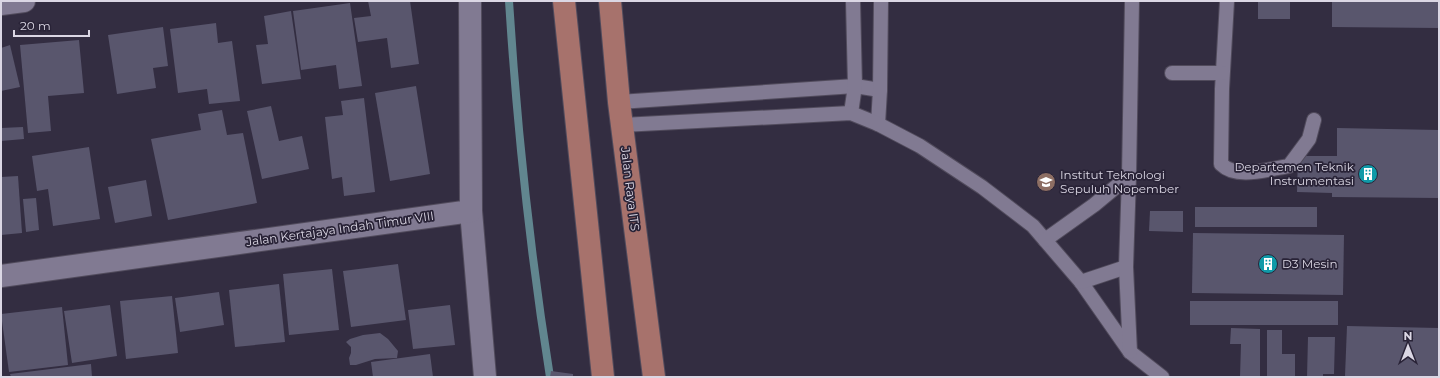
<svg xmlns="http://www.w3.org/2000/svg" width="1440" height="378" font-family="Montserrat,sans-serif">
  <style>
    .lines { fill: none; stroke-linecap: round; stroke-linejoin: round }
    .stream { stroke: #61868f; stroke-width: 8 }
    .building { fill: #59566d }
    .service-casing { stroke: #514b5c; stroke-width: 16 }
    .minor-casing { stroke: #514b5c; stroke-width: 24 }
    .primary-casing { stroke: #514b5c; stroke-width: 24 }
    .service { stroke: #817a92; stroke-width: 14 }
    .minor { stroke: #817a92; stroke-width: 22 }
    .primary { stroke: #a7726c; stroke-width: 22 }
    .labels { text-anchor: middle; stroke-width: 3.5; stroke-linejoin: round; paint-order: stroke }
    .poi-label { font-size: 12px; fill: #dbd7e4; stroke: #292337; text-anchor: start }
    .street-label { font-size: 12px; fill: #dbd7e4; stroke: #292337 }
  </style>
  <rect width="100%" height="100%" fill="#332d41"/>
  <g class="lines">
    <path class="stream" d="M509,1C517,128 530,252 550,377"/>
  </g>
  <g class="building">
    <polygon points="368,1 410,1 419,64 391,68 387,38 358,42 354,18 371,16"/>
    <rect x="1258" y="1" width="32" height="18"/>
    <polygon points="1332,1 1439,1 1439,28 1332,27"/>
    <polygon points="350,3 362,86 339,89 336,65 301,70 293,11"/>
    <polygon points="291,11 301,79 262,84 256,45 268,44 264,16"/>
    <polygon points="216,23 218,43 232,41 240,101 209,104 207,89 178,93 170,29"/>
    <polygon points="163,27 168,66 153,68 156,88 117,94 108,35"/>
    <polygon points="79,40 84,93 48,96 51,131 28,133 20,45"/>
    <polygon points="10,45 20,87 1,91 1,48"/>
    <polygon points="416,86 430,174 390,181 375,93"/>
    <polygon points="364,98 375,192 344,196 342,177 332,179 325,117 343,115 341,101"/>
    <polygon points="271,106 279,141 302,136 309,169 262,179 247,111"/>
    <polygon points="222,110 227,135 243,133 257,203 168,220 151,139 201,130 198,114"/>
    <polygon points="23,127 24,139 1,141 1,128"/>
    <polygon points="1337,128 1439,130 1439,198 1332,197 1332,193 1297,192 1298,156 1337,156"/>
    <polygon points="89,147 100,219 53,226 48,189 37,191 32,156"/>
    <polygon points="18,176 22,233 1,235 1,177"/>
    <polygon points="146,180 152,216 115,223 108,187"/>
    <polygon points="36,198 39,230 26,232 23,199"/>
    <rect x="1195" y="207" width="122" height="20"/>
    <polygon points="1150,211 1183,211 1183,232 1149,231"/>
    <polygon points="1193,233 1344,235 1343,295 1192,293"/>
    <polygon points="398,264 406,320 351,327 343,271"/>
    <polygon points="332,269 339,330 289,335 283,274"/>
    <polygon points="279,284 285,342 235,347 229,290"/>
    <polygon points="219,292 224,325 180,332 175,298"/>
    <polygon points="172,296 178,353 126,359 120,301"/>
    <rect x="1190" y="301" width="148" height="24"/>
    <polygon points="110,305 117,356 72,363 64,311"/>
    <polygon points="450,305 455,345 413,349 408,310"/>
    <polygon points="62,307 68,365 9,372 1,314"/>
    <polygon points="1347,326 1439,328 1439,377 1345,376"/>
    <polygon points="1231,328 1260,329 1260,377 1240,377 1241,344 1230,344"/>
    <polygon points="1267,330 1282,330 1282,354 1295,354 1295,377 1267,377"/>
    <polygon points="380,333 388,339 398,351 397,358 375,359 356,365 350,365 349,358 351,353 351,347 346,342 350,339 363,335"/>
    <polygon points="1308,337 1335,337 1334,374 1323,374 1323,377 1307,377"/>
    <polygon points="430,354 433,377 373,377 371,362"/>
    <polygon points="91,364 92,377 11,377 10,374"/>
    <polygon points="551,371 573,374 573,377 550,377"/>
  </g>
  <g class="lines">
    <defs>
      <g id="service">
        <path d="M1227,1L1222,89L1221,164C1237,180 1268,169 1289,166L1309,139L1314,120"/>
        <polyline points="1172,73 1222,73"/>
        <polyline points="619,102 855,86 880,90"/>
        <polyline points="851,113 855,86 853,1"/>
        <polyline points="878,124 880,90 881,1"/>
        <polyline points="622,125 851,113 878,124 920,146 982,187 1033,226 1081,282 1130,352 1162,377"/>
        <polyline points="1045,240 1094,205 1129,176"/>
        <polyline points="1081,282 1126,267"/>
        <polyline points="1130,352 1126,267 1129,176 1132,1"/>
      </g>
      <g id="minor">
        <polyline points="1,4 24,1"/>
        <polyline points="471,211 485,377"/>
        <polyline points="1,276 471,211 470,1"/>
      </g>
      <g id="primary">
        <polyline points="564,1 603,377"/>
        <polyline points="610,1 619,102 654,377"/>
      </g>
    </defs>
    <use href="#service" class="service-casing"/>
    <use href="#minor" class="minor-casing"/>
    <use href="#primary" class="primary-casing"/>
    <use href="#service" class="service"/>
    <use href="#minor" class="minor"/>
    <use href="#primary" class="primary"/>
  </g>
  <defs>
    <symbol id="building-disc" viewBox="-11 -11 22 22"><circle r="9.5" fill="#0f9aa8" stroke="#292337"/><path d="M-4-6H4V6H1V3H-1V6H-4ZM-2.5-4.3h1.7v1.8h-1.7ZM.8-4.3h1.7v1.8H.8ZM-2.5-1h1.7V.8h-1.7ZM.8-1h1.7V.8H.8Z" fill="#fff"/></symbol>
    <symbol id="university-disc" viewBox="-11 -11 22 22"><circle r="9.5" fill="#8d6e63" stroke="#292337"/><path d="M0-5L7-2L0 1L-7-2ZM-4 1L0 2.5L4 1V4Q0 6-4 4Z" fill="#fff"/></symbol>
  </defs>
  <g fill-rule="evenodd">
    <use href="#building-disc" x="1357" y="163" width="22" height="22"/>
    <use href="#university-disc" x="1035" y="171" width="22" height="22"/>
    <use href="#building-disc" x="1257" y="253" width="22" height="22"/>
  </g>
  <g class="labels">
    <g class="poi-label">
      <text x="1354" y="171" text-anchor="end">Departemen Teknik<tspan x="1354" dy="14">Instrumentasi</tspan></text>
      <text x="1060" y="179">Institut Teknologi<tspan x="1060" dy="14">Sepuluh Nopember</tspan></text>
      <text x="1282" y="268">D3 Mesin</text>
    </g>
    <g class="street-label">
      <text transform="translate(630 189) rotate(83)" y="4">Jalan Raya ITS</text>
      <text transform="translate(340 229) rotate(-8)" y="4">Jalan Kertajaya Indah Timur VIII</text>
    </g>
  </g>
  <rect width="1440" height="378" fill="none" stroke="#dbd7e4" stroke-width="4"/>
  <g transform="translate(1408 346)" stroke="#292337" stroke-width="3" paint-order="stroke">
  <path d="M0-3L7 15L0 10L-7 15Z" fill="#dbd7e4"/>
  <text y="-6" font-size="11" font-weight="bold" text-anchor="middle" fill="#dbd7e4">N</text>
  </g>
  <path d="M14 30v6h75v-6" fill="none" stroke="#dbd7e4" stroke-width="2"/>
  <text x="20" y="30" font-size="12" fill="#dbd7e4" stroke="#292337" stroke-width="3" paint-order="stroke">20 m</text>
</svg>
